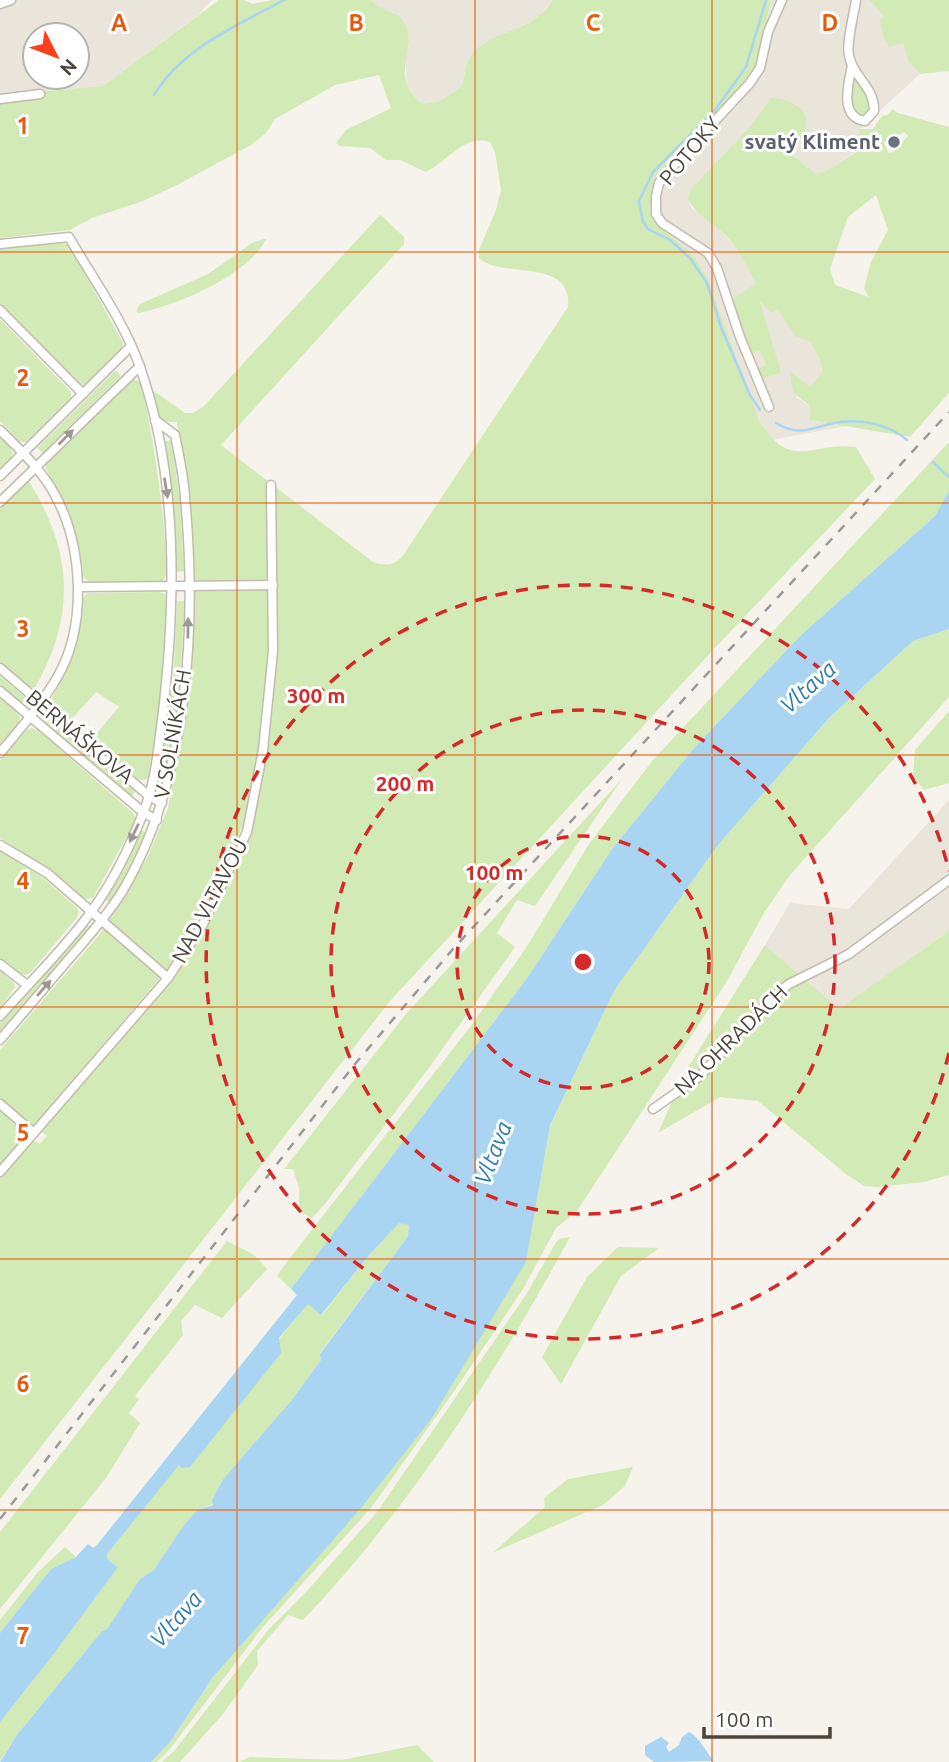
<svg xmlns="http://www.w3.org/2000/svg" width="949" height="1762" font-family="Ubuntu,sans-serif">
  <style>
    .residential { fill: #eae5da; fill-rule: evenodd }
    .green { fill: #d2eab5; fill-rule: evenodd }
    .water { fill: #a9d4f2 }
    .lines { fill: none; stroke-linecap: round; stroke-linejoin: round }
    .stream { stroke: #a9d4f2; stroke-width: 2.5 }
    .minor-casing { stroke: #c2bbae; stroke-width: 11 }
    .minor { stroke: #fff; stroke-width: 8 }
    .rail { stroke: #9a9a9a; stroke-width: 2.5; stroke-dasharray: 9 9; stroke-linecap: butt }
    .oneway { fill: #9c9892 }
    .grid { fill: none; stroke: #e8590c; stroke-width: 2; stroke-opacity: 0.55 }
    .ring { fill: none; stroke: #d62828; stroke-width: 3.5; stroke-dasharray: 12 9 }
    .worship-dot { fill: #6b7280; stroke: #fff; stroke-width: 2.5 }
    .labels { text-anchor: middle; stroke-width: 6; stroke-linejoin: round; paint-order: stroke }
    .worship-label { font-size: 21px; font-weight: bold; fill: #5b616d; stroke: #fff; text-anchor: end }
    .street-label { font-size: 21px; fill: #4b4439; stroke: #fff }
    .water-label { font-size: 23px; font-style: italic; fill: #2e7ab2; stroke: #fff }
    .grid-label { font-size: 23px; text-anchor: middle; font-weight: bold; fill: #e8590c; stroke: #fff; stroke-width: 6; stroke-linejoin: round; paint-order: stroke }
    .centre { fill: #d62828; stroke: #fff; stroke-width: 3.5 }
    .ring-label { font-size: 21px; text-anchor: middle; font-weight: bold; fill: #d62828; stroke: #fff; stroke-width: 6; stroke-linejoin: round; paint-order: stroke }
  </style>
  <rect width="100%" height="100%" fill="#f6f3ec"/>
  <g class="residential">
    <path d="M0,0H212L198,15L103,86L0,95ZM35,35H77V77H35Z"/>
    <polygon points="371,0 552,0 539,17 483,45 469,57 461,87 440,101 422,104 413,96 407,84 405,58 409,44 394,12 378,8"/>
    <polygon points="771,0 869,0 884,16 884,39 888,46 903,43 908,61 920,74 860,129 857,151 827,170 816,174 792,155 804,134 771,98 748,129 691,189 687,197 692,208 716,226 741,253 770,313 792,299 821,362 822,373 810,387 791,372 797,398 810,406 810,420 847,426 771,440 759,421 692,254 662,229 652,216 649,207 658,182 749,77 760,56"/>
    <polygon points="949,800 949,931 839,1010 765,945 790,903 849,909"/>
  </g>
  <g class="green">
    <path d="M219,0H244L253,4L272,0H371C382,13 394,8 403,21C421,49 386,75 422,104L440,101L461,87C465,78 465,63 471,55C492,29 536,32 552,0H771L760,56L749,77L658,182L649,208L652,216L662,229L692,254L707,277L759,421C793,473 810,441 856,447L875,479L713,650L390,1001L0,1499V1175L33,1140L40,1144L47,1136L41,1131L47,1124L46,1121L82,1083V1079L180,968L179,965L210,915L215,913L223,897L221,893L253,819L242,827L222,876L172,964L0,1164V1050L99,935L118,908L148,856L168,808L184,724L193,620L194,555L190,512L177,422L160,421L153,393L154,391L185,413H193L203,407L380,215L383,217L404,237V244L221,445L373,562C386,566 392,566 402,557L568,307C573,257 500,279 479,258V250L496,210L501,190L495,152L490,142C464,134 447,162 426,172L400,160H386L370,148L340,146L336,143L346,130L391,108L379,75L335,85L275,119L266,133L251,145L177,185L143,201L92,218L70,230L0,238V100L3,95L103,86Z"/>
    <polygon points="869,0 949,0 949,71 920,74 908,61 903,43 889,47 884,39 880,20 884,16"/>
    <path d="M853,71C863,84 873,97 869,113L865,115L856,113C849,98 851,87 853,71Z"/>
    <path d="M771,98C780,98 784,99 792,103C818,116 802,136 792,155L816,174L827,170L857,152L860,129H873L882,116L888,115L892,109L898,113L949,127V393L910,437L810,420V406C793,392 792,395 790,371L810,387L822,373L821,362L811,342L795,336L778,309L771,313L759,299L781,372L758,381L754,370L766,365L760,350L748,355L730,300L756,284C747,267 740,250 726,236C713,222 695,215 687,197L691,189L748,129ZM904,132L908,136L893,152L889,153L884,143L889,138L892,140ZM876,195L888,230L871,262L864,289L869,297L835,285L830,269L848,217Z"/>
    <path d="M263,239H266C249,275 176,306 138,313L136,311L140,304L208,274L252,243Z"/>
    <polygon points="61,242 70,246 123,343 122,348 86,385 79,384 0,305 0,248"/>
    <polygon points="0,319 71,392 71,399 27,442 20,442 0,421"/>
    <polygon points="116,370 121,376 43,453 37,448"/>
    <path d="M135,379L141,383C155,448 164,507 167,573L164,580L160,582H89L83,577L79,547L71,521L45,466L47,461L127,382Z"/>
    <polygon points="0,437 10,448 13,454 10,460 0,470"/>
    <polygon points="171,440 180,499 184,571 176,572 172,501 163,442"/>
    <polygon points="949,442 949,491 935,516 800,636 695,747 612,849 528,977 291,1289 277,1276 283,1267 470,1027 526,948 589,844 653,760"/>
    <path d="M28,480C73,551 77,617 33,691L0,662V507Z"/>
    <polygon points="160,592 165,594 167,598 162,691 148,778 143,780 135,780 90,741 119,707 96,692 69,722 52,707 51,700 65,674 73,650 81,623 83,598 87,593"/>
    <path d="M177,601H185C182,661 177,719 165,778L158,776L174,668Z"/>
    <polygon points="949,629 949,697 790,875 765,911 727,981 577,1211 556,1228 523,1289 455,1390 371,1508 262,1628 170,1749 157,1762 151,1762 170,1742 213,1677 526,1262 550,1127 614,991 718,845 829,718 913,641"/>
    <polygon points="0,676 26,698 21,704 0,685"/>
    <polygon points="0,698 17,712 20,718 18,724 0,745"/>
    <polygon points="949,711 949,783 924,790 913,776 915,750"/>
    <polygon points="48,715 136,791 131,797 42,721"/>
    <polygon points="31,728 38,730 134,814 136,820 93,898 84,899 49,870 0,838 0,760 27,730"/>
    <polygon points="622,779 535,906 517,900 497,933 515,947 431,1065 324,1205 312,1218 299,1211 299,1188 293,1169 284,1169 406,1014"/>
    <polygon points="141,830 148,834 133,866 110,903 104,898 127,861"/>
    <path d="M0,850L43,878L77,908L79,912L76,919L29,974C17,977 8,965 0,958Z"/>
    <polygon points="85,923 91,928 0,1035 0,1022"/>
    <polygon points="949,931 949,1175 924,1182 877,1187 864,1186 846,1174 758,1101 720,1097 658,1133 685,1072 765,945 839,1009"/>
    <polygon points="0,971 14,983 15,987 0,1008"/>
    <polygon points="399,1222 409,1225 408,1236 320,1353 321,1360 291,1401 224,1478 213,1504 197,1510 184,1525 154,1570 140,1579 107,1629 102,1631 17,1735 0,1761 0,1722 53,1655 118,1567 107,1559 107,1554 308,1303 322,1315 370,1254"/>
    <path d="M570,1237C497,1372 409,1509 303,1620L288,1615L257,1651L258,1665L223,1714L180,1762H162L174,1751L269,1629L306,1592L377,1512L527,1293L555,1244L559,1239Z"/>
    <path d="M227,1241C248,1253 250,1248 267,1269L222,1318L195,1305L181,1321L183,1335L135,1396L139,1399L129,1413L140,1423L106,1478L0,1609V1532Z"/>
    <polygon points="618,1247 659,1248 621,1276 561,1384 542,1357 587,1277"/>
    <polygon points="633,1467 625,1486 603,1505 492,1553 545,1507 544,1498 568,1479"/>
    <polygon points="65,1547 76,1557 51,1569 0,1633 0,1620 38,1572"/>
    <polygon points="417,1745 434,1762 239,1762 250,1757 342,1760"/>
  </g>
  <g class="water">
    <polygon points="949,491 949,629 913,641 829,718 718,845 614,991 550,1126 526,1262 432,1418 361,1508 213,1677 170,1742 151,1762 0,1762 17,1735 102,1631 107,1629 140,1579 154,1570 184,1525 197,1510 213,1505 212,1500 224,1478 291,1401 321,1360 320,1354 408,1236 409,1225 399,1223 370,1254 321,1315 308,1304 279,1338 281,1353 190,1467 182,1468 179,1465 107,1554 107,1559 118,1567 53,1655 0,1722 0,1633 51,1569 76,1557 88,1544 93,1548 97,1545 297,1295 291,1289 528,977 612,849 695,747 800,636 935,516"/>
    <path d="M689,1732C701,1739 705,1751 714,1761L654,1762L645,1755V1746L661,1737L669,1743L666,1747L669,1752L679,1745L682,1737Z"/>
  </g>
  <g class="lines">
    <g class="stream">
      <path d="M154,95C182,48 238,25 284,0"/>
      <polyline points="760,410 750,395 721,327 707,283 690,258 670,240 648,229 643,222 639,201 653,172 715,110 746,67 766,0"/>
      <path d="M776,423C798,437 812,428 834,423C858,418 889,424 907,440"/>
      <polyline points="933,462 949,477"/>
    </g>
    <defs>
      <g id="minor">
        <polyline points="0,4 11,0"/>
        <path d="M852,65C849,82 838,117 865,121L874,111C875,87 853,77 849,56C846,42 854,15 856,0"/>
        <polyline points="0,99 40,94"/>
        <path d="M0,244L69,237C93,279 124,321 140,367C179,478 176,604 162,720C158,750 155,785 143,813C130,847 112,883 91,912C66,947 29,983 0,1016"/>
        <polyline points="0,310 83,394"/>
        <polyline points="769,407 740,337 717,268 708,253 662,223 656,214 656,196 659,183 665,175 750,83 760,68 768,32 782,0"/>
        <path d="M0,430C20,450 42,470 55,495C83,546 87,625 58,676C42,704 21,728 0,753"/>
        <polyline points="0,476 131,346"/>
        <polyline points="0,502 140,366"/>
        <polyline points="79,587 273,585"/>
        <polyline points="0,668 149,796 162,803"/>
        <polyline points="0,691 144,813 157,820"/>
        <polyline points="0,845 47,873 168,978"/>
        <polyline points="0,964 27,985"/>
        <path d="M0,1040C23,1013 46,986 69,959C88,937 107,916 122,892C189,779 197,626 185,498C184,477 179,456 175,435L155,420"/>
        <polyline points="0,1104 34,1133"/>
        <polyline points="653,1109 700,1076 770,1000 789,984 849,954 949,880"/>
        <polyline points="0,1172 168,978 203,924 247,832 263,750 273,651 271,485"/>
      </g>
    </defs>
    <use href="#minor" class="minor-casing"/>
    <use href="#minor" class="minor"/>
    <polyline class="rail" points="0,1519 355,1064 453,949 949,412"/>
  </g>
  <defs><path id="oneway-solid" d="M-6-.8H1V-3.2L6.5 0L1 3.2V.8H-6Z" transform="scale(1.75)"/></defs>
  <g class="oneway">
    <use href="#oneway-solid" transform="translate(66 437) rotate(-45)"/>
    <use href="#oneway-solid" transform="translate(166 488) rotate(81)"/>
    <use href="#oneway-solid" transform="translate(188 628) rotate(-89)"/>
    <use href="#oneway-solid" transform="translate(134 833) rotate(116)"/>
    <use href="#oneway-solid" transform="translate(44 988) rotate(-49)"/>
  </g>
  <path class="grid" d="M237,0V1762M475,0V1762M712,0V1762M0,252H949M0,503H949M0,755H949M0,1007H949M0,1259H949M0,1510H949"/>
  <g class="ring">
    <circle cx="583" cy="962" r="126"/>
    <circle cx="583" cy="962" r="252"/>
    <path d="M949 1053A377 377 0 1 1 949 871"/>
  </g>
  <circle class="worship-dot" cx="894" cy="142" r="7"/>
  <g class="labels">
    <g class="worship-label">
      <text x="880" y="149">svatý Kliment</text>
    </g>
    <g class="street-label">
      <text transform="translate(690 151) rotate(-50)" y="7">POTOKY</text>
      <text transform="translate(173 734) rotate(-80)" y="7">V SOLNÍKÁCH</text>
      <text transform="translate(80 737) rotate(40)" y="7">BERNÁŠKOVA</text>
      <text transform="translate(210 901) rotate(-62)" y="7">NAD VLTAVOU</text>
      <text transform="translate(731 1040) rotate(-44)" y="7">NA OHRADÁCH</text>
    </g>
    <g class="water-label">
      <text transform="translate(808 687) rotate(-42)" y="8">Vltava</text>
      <text transform="translate(493 1153) rotate(-69)" y="8">Vltava</text>
      <text transform="translate(176 1619) rotate(-49)" y="8">Vltava</text>
    </g>
  </g>
  <g class="grid-label">
    <text x="119" y="31">A</text>
    <text x="356" y="31">B</text>
    <text x="593" y="31">C</text>
    <text x="830" y="31">D</text>
    <text x="23" y="134">1</text>
    <text x="23" y="386">2</text>
    <text x="23" y="637">3</text>
    <text x="23" y="889">4</text>
    <text x="23" y="1141">5</text>
    <text x="23" y="1392">6</text>
    <text x="23" y="1644">7</text>
  </g>
  <circle cx="583" cy="962" r="10" class="centre"/>
  <g class="ring-label">
    <text x="316" y="703">300 m</text>
    <text x="405" y="791">200 m</text>
    <text x="494" y="880">100 m</text>
  </g>
  <g transform="translate(56 56) rotate(132)"><circle r="33" fill="#ffffff" stroke="#b7b4b0" stroke-width="2"/>
  <path d="M0-5L12 26L0 18L-12 26Z" fill="#fc3f1d"/>
  <text y="-10" font-size="19" font-weight="bold" text-anchor="middle" fill="#4b4439">N</text>
  </g>
  <path d="M704 1727v10h126v-10" fill="none" stroke="#4b4439" stroke-width="3.5"/>
  <text x="715" y="1727" font-size="21" fill="#4b4439" stroke="#ffffff" stroke-width="5" paint-order="stroke">100 m</text>
</svg>
